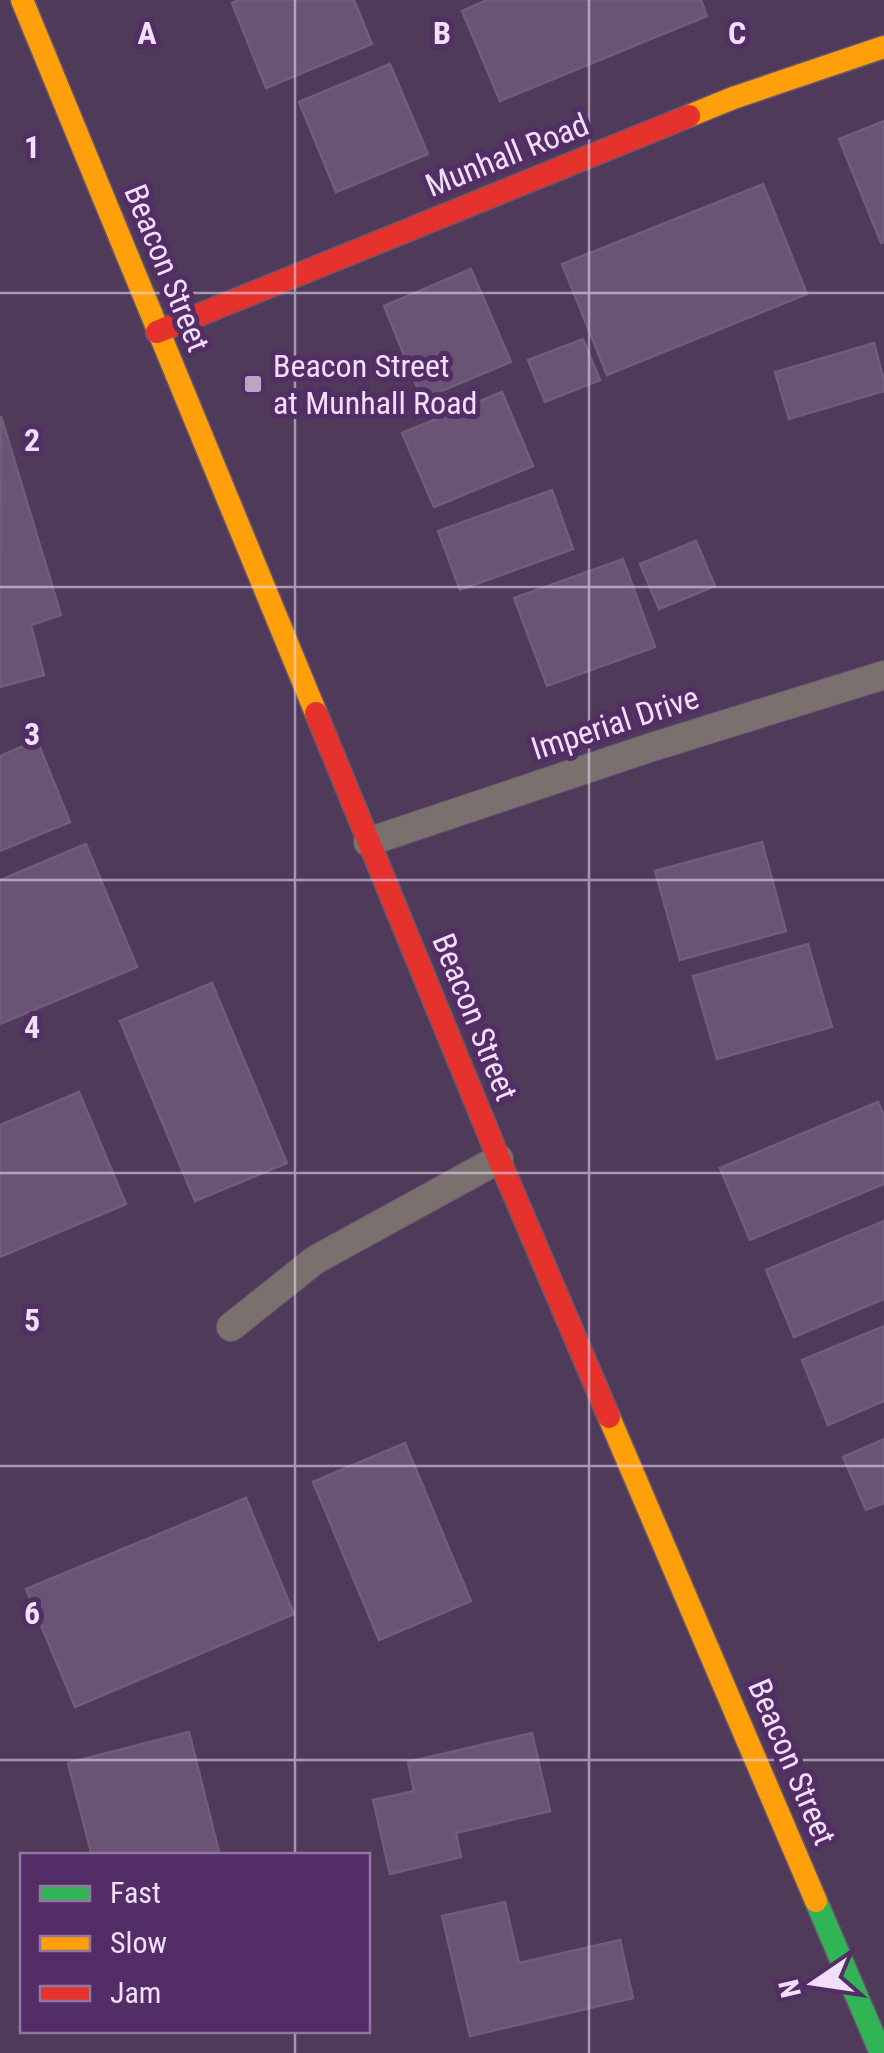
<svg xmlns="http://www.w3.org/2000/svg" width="884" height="2053" font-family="'Roboto Condensed',sans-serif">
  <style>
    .building { fill: #6a5475; stroke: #6f5e78; stroke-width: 2.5 }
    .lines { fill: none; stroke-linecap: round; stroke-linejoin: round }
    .lane-casing { stroke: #685770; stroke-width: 30 }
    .fast-casing { stroke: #685770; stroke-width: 25 }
    .slow-casing { stroke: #685770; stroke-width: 25 }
    .jam-casing { stroke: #685770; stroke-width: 25 }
    .lane { stroke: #7a706e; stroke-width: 28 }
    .fast { stroke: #30b455; stroke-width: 22 }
    .slow { stroke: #ff9f0a; stroke-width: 22 }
    .jam { stroke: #e5322d; stroke-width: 22 }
    .grid { fill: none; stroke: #f2e0fb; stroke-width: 2.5; stroke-opacity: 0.55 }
    .poi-dot { fill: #b9a6c2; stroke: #532d66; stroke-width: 4 }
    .labels { text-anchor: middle; stroke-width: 10; stroke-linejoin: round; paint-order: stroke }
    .street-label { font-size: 32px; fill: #f2e0fb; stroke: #532d66 }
    .poi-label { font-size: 32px; fill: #f2e0fb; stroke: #532d66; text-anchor: start }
    .grid-label { font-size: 32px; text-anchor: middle; font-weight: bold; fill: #f2e0fb; stroke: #532d66; stroke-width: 10; stroke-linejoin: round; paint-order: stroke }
  </style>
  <rect width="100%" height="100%" fill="#4f3a59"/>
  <g class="building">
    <polygon points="239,0 354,0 372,44 266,88 232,3"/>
    <polygon points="487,0 701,0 707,16 500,101 462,11"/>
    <polygon points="390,64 428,154 336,192 299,102"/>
    <polygon points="884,121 884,242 881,243 839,139"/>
    <polygon points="763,184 807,294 607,375 562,264"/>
    <polygon points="471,269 511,362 422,399 384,306"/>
    <polygon points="583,339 600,380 545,402 528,360"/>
    <polygon points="874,343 884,381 884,391 789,419 775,372"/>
    <polygon points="502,392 533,466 434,507 402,433"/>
    <polygon points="1,416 61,615 31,625 44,675 0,687"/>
    <polygon points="552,490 573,549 460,590 438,531"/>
    <polygon points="696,541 715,586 659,609 640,564"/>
    <polygon points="623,559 655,647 547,686 514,598"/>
    <polygon points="37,740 70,822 0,851 0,756"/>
    <polygon points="762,842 786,931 680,960 655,871"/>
    <polygon points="86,844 137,967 0,1024 0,880"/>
    <polygon points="808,944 832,1027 717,1059 693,976"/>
    <polygon points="212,983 287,1163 195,1201 120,1021"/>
    <polygon points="79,1092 126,1204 0,1257 0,1125"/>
    <polygon points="878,1102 884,1116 884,1184 750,1240 720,1168"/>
    <polygon points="884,1221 884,1299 794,1337 766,1270"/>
    <polygon points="884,1326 884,1401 828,1425 802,1360"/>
    <polygon points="884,1439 884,1503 866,1510 843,1457"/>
    <polygon points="405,1443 471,1601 379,1640 313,1482"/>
    <polygon points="246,1498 294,1614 75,1707 26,1589"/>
    <polygon points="189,1732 220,1856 92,1856 68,1763"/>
    <polygon points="532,1733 550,1811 456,1833 461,1857 390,1874 373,1800 414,1791 408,1762"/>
    <polygon points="505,1902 519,1963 620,1940 633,1998 470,2036 442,1916"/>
  </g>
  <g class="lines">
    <defs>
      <g id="lane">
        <polyline points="368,842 649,748 884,675"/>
        <polyline points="231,1327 315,1260 499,1159"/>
      </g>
      <polyline id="fast" points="816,1901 881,2053"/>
      <g id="slow">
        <polyline points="22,0 316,713"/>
        <polyline points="689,116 733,98 884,47"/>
        <polyline points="609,1417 816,1901"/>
      </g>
      <g id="jam">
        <polyline points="157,332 689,116"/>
        <polyline points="316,713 499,1159 609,1417"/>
      </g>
    </defs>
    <use href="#lane" class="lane-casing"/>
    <use href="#fast" class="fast-casing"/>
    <use href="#slow" class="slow-casing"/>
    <use href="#jam" class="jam-casing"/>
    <use href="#lane" class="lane"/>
    <use href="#fast" class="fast"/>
    <use href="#slow" class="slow"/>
    <use href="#jam" class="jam"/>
  </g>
  <path class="grid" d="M295,0V1856M589,0V2053M0,293H884M0,587H884M0,880H884M0,1173H884M0,1466H884M0,1760H884M295,2030V2053"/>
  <rect class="poi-dot" x="243" y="374" width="20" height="20" rx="5"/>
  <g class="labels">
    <g class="street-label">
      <text transform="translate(507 155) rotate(-22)" y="11">Munhall Road</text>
      <text transform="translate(167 268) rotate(68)" y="11">Beacon Street</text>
      <text transform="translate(615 723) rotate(-18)" y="11">Imperial Drive</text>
      <text transform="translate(475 1017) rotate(68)" y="11">Beacon Street</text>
      <text transform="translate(792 1762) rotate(67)" y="11">Beacon Street</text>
    </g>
    <g class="poi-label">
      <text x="273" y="377">Beacon Street<tspan x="273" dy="37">at Munhall Road</tspan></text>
    </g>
  </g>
  <g class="grid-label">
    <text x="147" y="44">A</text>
    <text x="442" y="44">B</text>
    <text x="737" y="44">C</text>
    <text x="32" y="158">1</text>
    <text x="32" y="451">2</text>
    <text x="32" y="745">3</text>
    <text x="32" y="1038">4</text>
    <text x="32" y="1331">5</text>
    <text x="32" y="1624">6</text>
  </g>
  <rect x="20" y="1853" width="350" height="180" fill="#532d66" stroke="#9375a2" stroke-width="2.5"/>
  <rect x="40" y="1886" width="50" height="15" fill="#30b455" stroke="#9375a2" stroke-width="2.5"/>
  <text x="110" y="1903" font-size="30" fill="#f2e0fb">Fast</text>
  <rect x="40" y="1936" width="50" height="15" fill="#ff9f0a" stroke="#9375a2" stroke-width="2.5"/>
  <text x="110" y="1953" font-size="30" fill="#f2e0fb">Slow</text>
  <rect x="40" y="1986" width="50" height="15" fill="#e5322d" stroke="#9375a2" stroke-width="2.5"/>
  <text x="110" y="2003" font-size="30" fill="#f2e0fb">Jam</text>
  <g transform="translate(814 1983) rotate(257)" stroke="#532d66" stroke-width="8" paint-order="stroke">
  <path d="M0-8L18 38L0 25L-18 38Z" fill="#f2e0fb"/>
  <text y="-15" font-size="28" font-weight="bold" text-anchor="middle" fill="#f2e0fb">N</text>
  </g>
</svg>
